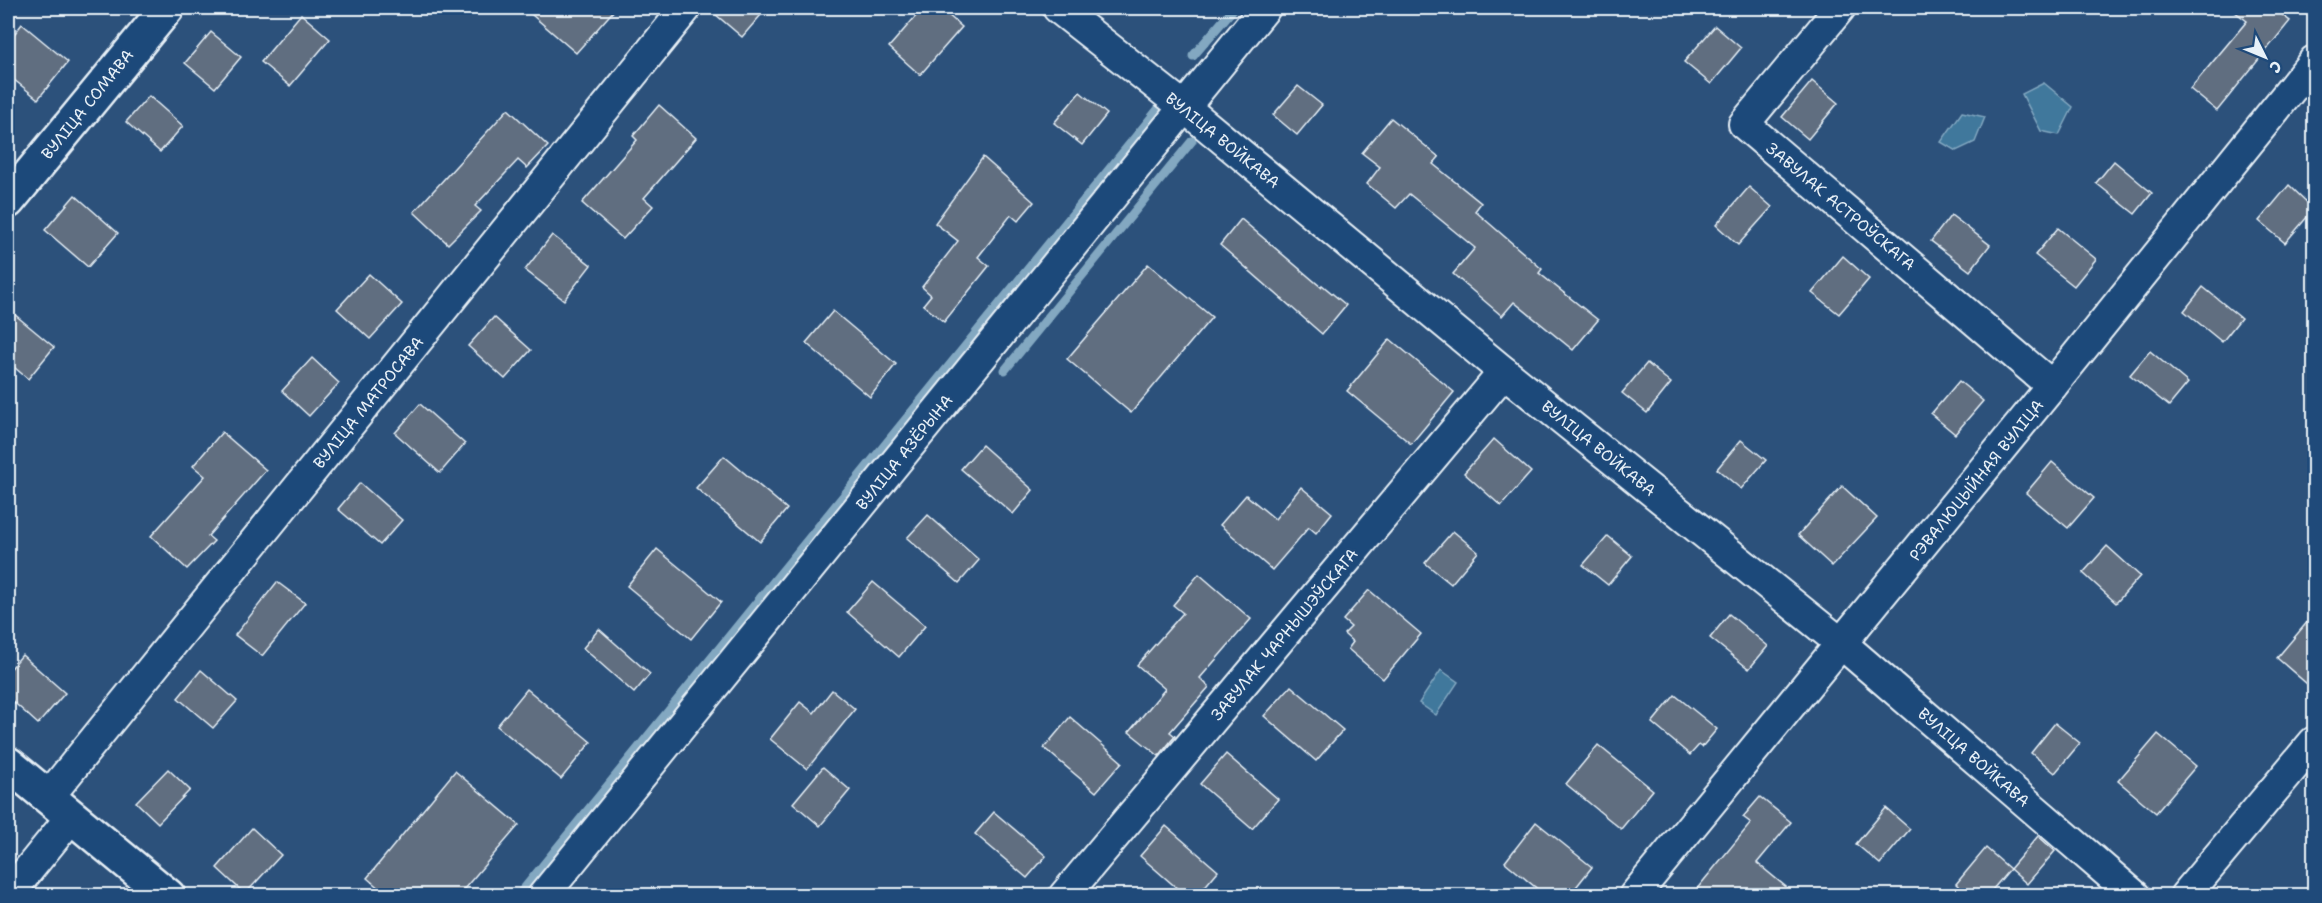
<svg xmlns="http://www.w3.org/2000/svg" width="2322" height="903" font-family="'Shantell Sans',sans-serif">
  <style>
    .water { fill: #40789c; stroke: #83a8c1; stroke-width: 1.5 }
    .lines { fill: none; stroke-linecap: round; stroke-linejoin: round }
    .stream { stroke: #83a8c1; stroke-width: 9 }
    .building { fill: #606e80; stroke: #e8f1f8; stroke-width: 1.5 }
    .street-casing { stroke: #e8f1f8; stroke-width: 34 }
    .secondary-casing { stroke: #e8f1f8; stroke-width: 38 }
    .street { stroke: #1f4a7a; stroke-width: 30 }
    .secondary { stroke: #1f4a7a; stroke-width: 33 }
    .labels { text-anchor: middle; stroke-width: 5; stroke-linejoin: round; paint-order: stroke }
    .street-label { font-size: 16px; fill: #e8f1f8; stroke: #1f4a7a }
  </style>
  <rect width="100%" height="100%" fill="#2c517b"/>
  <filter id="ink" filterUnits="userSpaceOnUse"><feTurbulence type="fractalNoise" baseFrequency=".0167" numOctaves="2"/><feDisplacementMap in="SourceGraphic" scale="12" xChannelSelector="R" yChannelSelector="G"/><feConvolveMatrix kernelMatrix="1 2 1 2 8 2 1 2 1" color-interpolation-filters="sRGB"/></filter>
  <g filter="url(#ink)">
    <g class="water">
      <polygon points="2044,83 2073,107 2059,135 2041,131 2022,94"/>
      <polygon points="1962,112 1985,117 1975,142 1956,151 1941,142"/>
      <polygon points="1441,670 1458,682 1436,715 1419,703"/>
    </g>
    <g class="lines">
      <g class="stream">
        <polyline points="1193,56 1234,8"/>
        <polyline points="1005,370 1192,141"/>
        <polyline points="518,896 1159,108"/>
      </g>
    </g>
    <g class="building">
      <polygon points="524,8 616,8 576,53"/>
      <polygon points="708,8 767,8 742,37"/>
      <polygon points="923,8 940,8 962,27 920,75 889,47"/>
      <polygon points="2230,8 2273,8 2290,21 2217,111 2190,89 2247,21"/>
      <polygon points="301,14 330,39 290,86 261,62"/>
      <polygon points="22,24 68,62 38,99 8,75 8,42"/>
      <polygon points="1715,26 1741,48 1711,84 1684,62"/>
      <polygon points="211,32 241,57 215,88 185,63"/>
      <polygon points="1812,81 1838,103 1808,139 1782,117"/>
      <polygon points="1298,86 1322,105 1297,135 1273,115"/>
      <polygon points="1080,92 1107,114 1082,145 1054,123"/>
      <polygon points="149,96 183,126 160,152 126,122"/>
      <polygon points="659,105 696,138 644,198 653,206 623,239 582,203 637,140 633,136"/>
      <polygon points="508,109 548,146 527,168 518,160 475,206 481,211 448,244 414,212"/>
      <polygon points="1391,118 1439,157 1433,164 1481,203 1475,211 1542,269 1539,273 1598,320 1573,350 1514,302 1502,316 1453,274 1475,248 1409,194 1396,208 1367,184 1380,167 1362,153"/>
      <polygon points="983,157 1034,202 1018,221 1011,215 978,257 989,266 944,322 923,305 931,295 922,287 958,241 935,223"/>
      <polygon points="2114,161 2152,193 2135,214 2096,183"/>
      <polygon points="2289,185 2314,209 2285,243 2259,221"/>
      <polygon points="1749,187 1772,207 1738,245 1716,225"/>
      <polygon points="75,195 118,233 88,267 45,230"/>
      <polygon points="1951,215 1990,245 1970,271 1931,241"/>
      <polygon points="1241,219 1321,287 1322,285 1346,305 1322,334 1220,245"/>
      <polygon points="2058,228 2096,259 2074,286 2035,255"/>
      <polygon points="552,235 591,265 564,300 525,270"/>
      <polygon points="1843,256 1869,279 1839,314 1812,293"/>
      <polygon points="1148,264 1212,317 1131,413 1067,359"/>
      <polygon points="369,274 402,304 370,339 337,309"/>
      <polygon points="2203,287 2241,318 2222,342 2184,311"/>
      <polygon points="8,309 54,347 28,379 8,362"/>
      <polygon points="833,311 896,364 870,397 806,343"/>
      <polygon points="494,317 531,350 505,379 468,346"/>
      <polygon points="1390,339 1454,392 1411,444 1347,391"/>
      <polygon points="2150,351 2188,383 2169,406 2130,375"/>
      <polygon points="312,358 339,383 309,416 282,391"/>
      <polygon points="1647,363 1671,383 1647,413 1622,393"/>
      <polygon points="1959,381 1983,401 1955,434 1931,414"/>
      <polygon points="420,404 465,444 440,473 395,433"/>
      <polygon points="222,432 266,470 208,536 214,541 187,569 151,536 205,476 193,466"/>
      <polygon points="1494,439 1531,472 1501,506 1464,473"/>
      <polygon points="1741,440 1766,460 1741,489 1717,469"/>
      <polygon points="982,445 1033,490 1013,514 961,469"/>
      <polygon points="724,456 787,509 760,542 696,488"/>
      <polygon points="2052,462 2094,498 2068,528 2026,493"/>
      <polygon points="360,483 402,520 380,545 338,509"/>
      <polygon points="1842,486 1877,518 1832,566 1798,535"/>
      <polygon points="1301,487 1332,513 1316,533 1309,527 1272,570 1220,525 1246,495 1275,519"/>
      <polygon points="928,515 979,560 959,583 907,538"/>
      <polygon points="1453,531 1478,552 1451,584 1425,563"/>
      <polygon points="1608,536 1632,556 1608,585 1583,565"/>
      <polygon points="2107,546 2140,576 2116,603 2083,573"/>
      <polygon points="657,549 721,602 691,639 627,586"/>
      <polygon points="1199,574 1251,619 1200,678 1209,687 1170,732 1175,736 1159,756 1129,732 1165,689 1137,665 1183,613 1173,605"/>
      <polygon points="277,582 305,603 262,656 235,635"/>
      <polygon points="873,582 925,626 899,657 847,612"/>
      <polygon points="1369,590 1421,634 1383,679 1348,649 1353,642 1344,634 1351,627 1343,620"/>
      <polygon points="1729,614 1768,646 1749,669 1710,638"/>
      <polygon points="2314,614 2314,690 2277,658"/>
      <polygon points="599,629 650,674 634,693 583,648"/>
      <polygon points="22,655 65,693 38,724 8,697 8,672"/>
      <polygon points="201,670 237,701 213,728 178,698"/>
      <polygon points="1291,686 1343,730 1316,761 1264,716"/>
      <polygon points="527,689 591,742 561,779 497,726"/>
      <polygon points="832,690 855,709 807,769 770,739 800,702 814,713"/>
      <polygon points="1675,695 1717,729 1702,747 1699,745 1690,755 1652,723"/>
      <polygon points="1070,717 1122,762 1096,792 1044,748"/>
      <polygon points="2055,723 2080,743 2055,773 2031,753"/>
      <polygon points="2158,734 2196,766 2156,813 2118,781"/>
      <polygon points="1598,745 1653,790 1621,829 1566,784"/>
      <polygon points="1226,754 1278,799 1252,829 1200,784"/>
      <polygon points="823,767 850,790 820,826 793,803"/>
      <polygon points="168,769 190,790 158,823 136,802"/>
      <polygon points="455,771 519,825 458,896 388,896 367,878"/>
      <polygon points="1760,797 1791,822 1757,863 1797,896 1691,896 1751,823 1743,817"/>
      <polygon points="1886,808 1910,829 1880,864 1856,844"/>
      <polygon points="994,812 1046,856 1027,878 975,834"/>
      <polygon points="1536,822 1592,867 1569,896 1546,896 1505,862"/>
      <polygon points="1166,826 1218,871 1197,896 1186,896 1140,856"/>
      <polygon points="252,828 281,855 245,894 217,868"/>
      <polygon points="2038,836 2055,851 2027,884 2010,869"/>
      <polygon points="1986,848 2010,869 1987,896 1969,896 1956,884"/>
    </g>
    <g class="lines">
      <defs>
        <g id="street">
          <polyline points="1058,8 1184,107 1504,372 1842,644 2135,896"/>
          <polyline points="1840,8 1744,124 2052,386"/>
          <polyline points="49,796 686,8"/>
          <polyline points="8,895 72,816"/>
          <polyline points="543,896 1265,8"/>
          <polyline points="1064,896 1504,372"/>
          <polyline points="1634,896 2052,386 2314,61"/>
          <polyline points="2185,896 2314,742"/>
        </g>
        <g id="secondary">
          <polyline points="8,201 167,8"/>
          <polyline points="8,764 168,896"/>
        </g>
      </defs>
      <use href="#street" class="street-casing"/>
      <use href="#secondary" class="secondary-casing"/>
      <use href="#street" class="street"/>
      <use href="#secondary" class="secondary"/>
    </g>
  </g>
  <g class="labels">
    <g class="street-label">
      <text transform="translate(87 104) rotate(-51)" y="6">ВУЛІЦА СОМАВА</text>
      <text transform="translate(1223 140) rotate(39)" y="6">ВУЛІЦА ВОЙКАВА</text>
      <text transform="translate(1841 206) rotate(40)" y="6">ЗАВУЛАК АСТРОЎСКАГА</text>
      <text transform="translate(368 402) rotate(-51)" y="6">ВУЛІЦА МАТРОСАВА</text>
      <text transform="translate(1599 448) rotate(39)" y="6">ВУЛІЦА ВОЙКАВА</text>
      <text transform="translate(904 452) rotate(-51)" y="6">ВУЛІЦА АЗЁРЫНА</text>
      <text transform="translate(1976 480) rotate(-51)" y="6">РЭВАЛЮЦЫЙНАЯ ВУЛІЦА</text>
      <text transform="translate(1284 634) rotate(-50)" y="6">ЗАВУЛАК ЧАРНЫШЭЎСКАГА</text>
      <text transform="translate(1974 757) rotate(41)" y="6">ВУЛІЦА ВОЙКАВА</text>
    </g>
  </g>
  <rect width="2322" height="903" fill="none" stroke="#1f4a7a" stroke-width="30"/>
  <rect x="15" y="15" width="2292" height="873" fill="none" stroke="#e8f1f8" stroke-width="2" filter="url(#ink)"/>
  <g transform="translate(2265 57) rotate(133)" stroke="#1f4a7a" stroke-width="4.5" paint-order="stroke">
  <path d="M0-4.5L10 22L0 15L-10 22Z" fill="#e8f1f8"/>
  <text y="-9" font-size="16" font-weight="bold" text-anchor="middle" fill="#e8f1f8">С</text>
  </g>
</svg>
